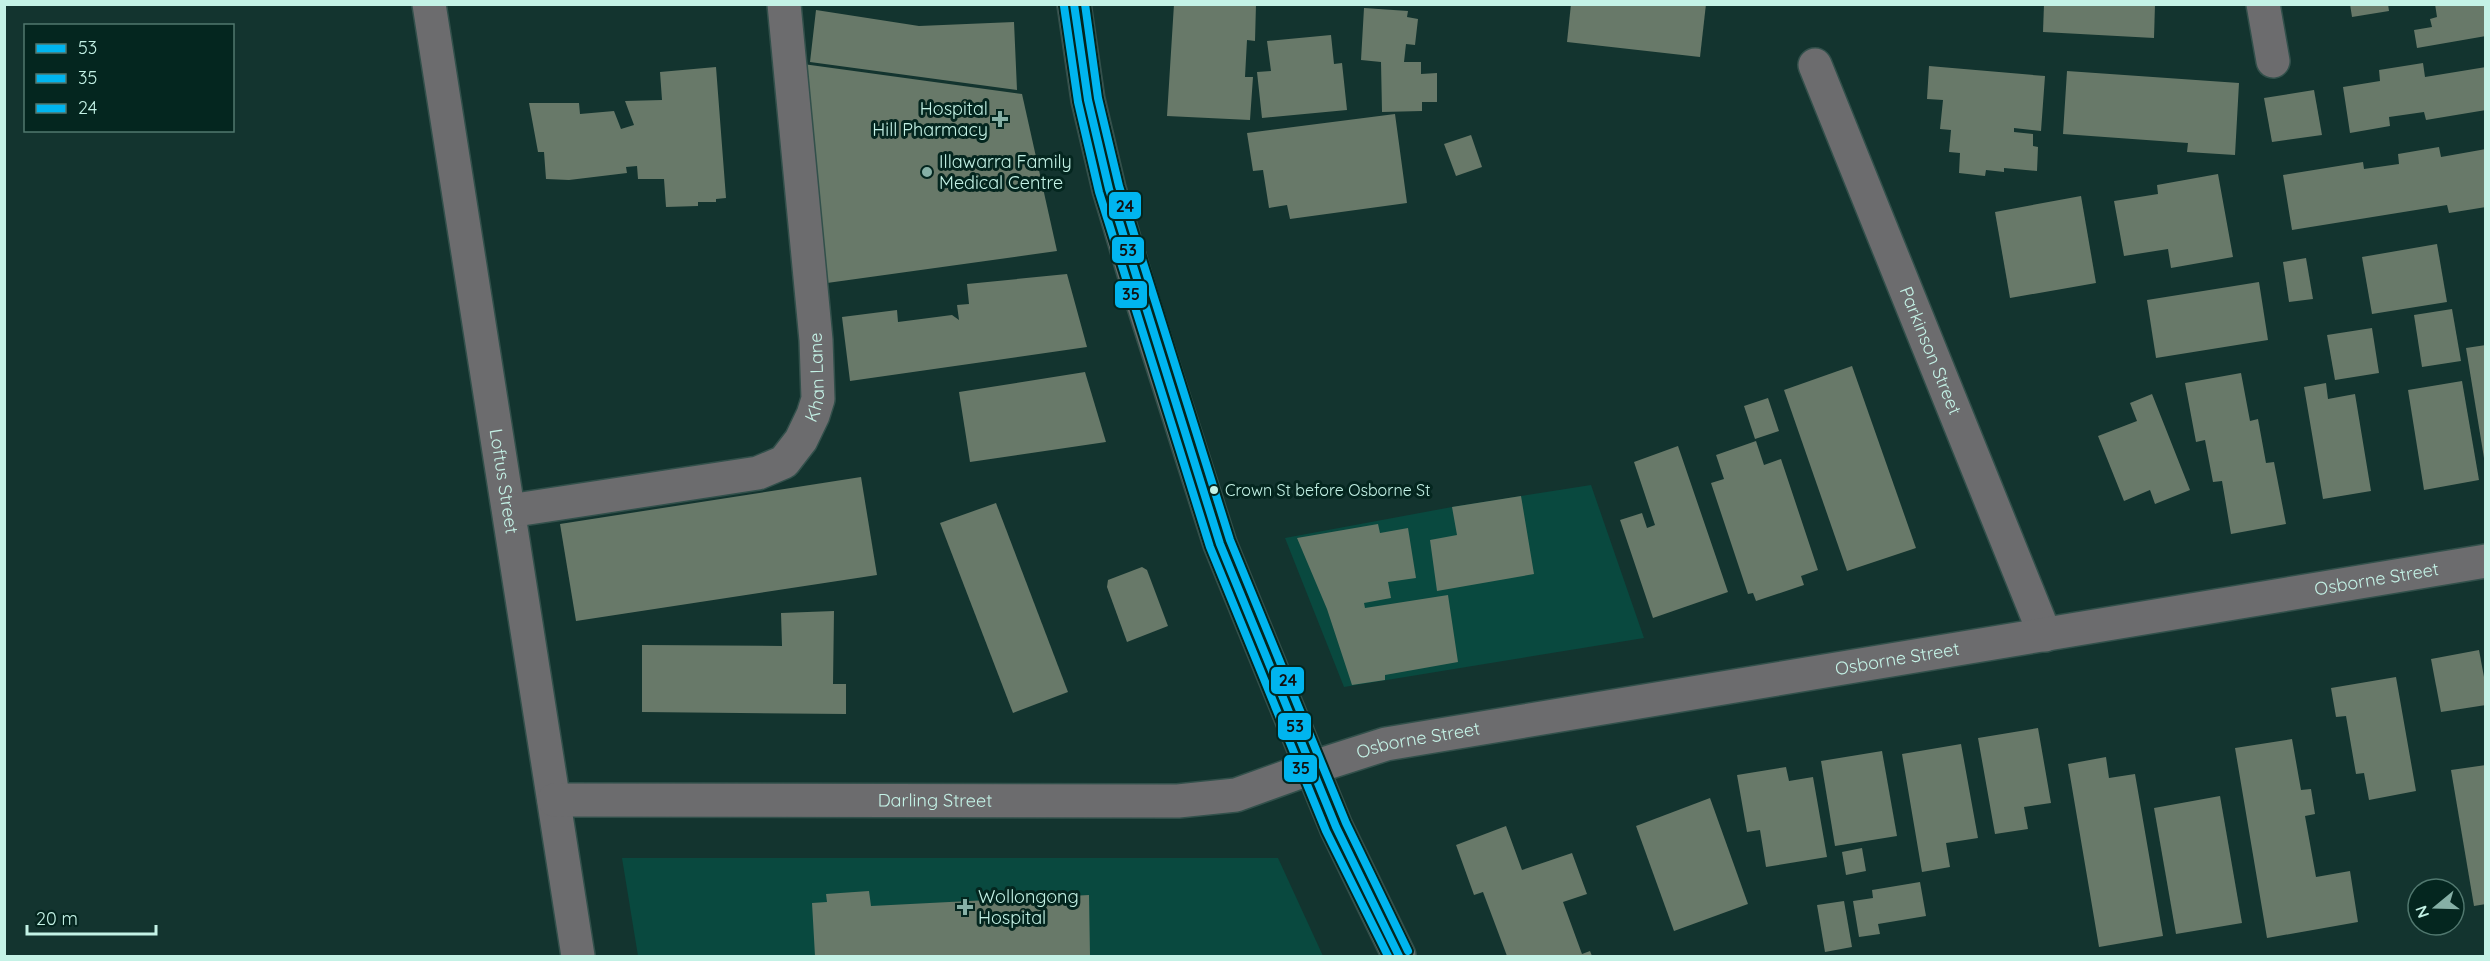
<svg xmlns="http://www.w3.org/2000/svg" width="2490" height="961" font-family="Quicksand,sans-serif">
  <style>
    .built { fill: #09493f }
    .building { fill: #687969 }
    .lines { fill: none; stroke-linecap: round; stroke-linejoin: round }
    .minor-casing { stroke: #32504b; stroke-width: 36 }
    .major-casing { stroke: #32504b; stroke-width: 36 }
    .minor { stroke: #6c6c6e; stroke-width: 33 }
    .major { stroke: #656b6b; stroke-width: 33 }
    .bus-1-casing { stroke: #04261f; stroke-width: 12 }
    .bus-2-casing { stroke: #04261f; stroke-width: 12 }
    .bus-3-casing { stroke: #04261f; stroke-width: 12 }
    .bus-1 { stroke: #00b5ef; stroke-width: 8 }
    .bus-2 { stroke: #00b5ef; stroke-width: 8 }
    .bus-3 { stroke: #00b5ef; stroke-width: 8 }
    .poi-dot { fill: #86b0a6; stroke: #04261f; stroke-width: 2 }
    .bus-dot { fill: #c4f2e6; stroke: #04261f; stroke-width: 2 }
    .labels { text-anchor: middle; stroke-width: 6; stroke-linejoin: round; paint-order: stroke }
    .bus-label { font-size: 16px; fill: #c4f2e6; stroke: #04261f; text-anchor: start }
    .poi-label { font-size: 18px; fill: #c4f2e6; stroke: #04261f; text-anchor: start }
    .street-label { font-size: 18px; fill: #c4f2e6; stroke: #04261f }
    .line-badge { stroke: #04261f; stroke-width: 2 }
    .pale-badge-label { font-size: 16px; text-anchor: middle; font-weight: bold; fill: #111 }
  </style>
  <rect width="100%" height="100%" fill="#13342f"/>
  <g class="built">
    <polygon points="1591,485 1644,638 1344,687 1285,538 1452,507"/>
    <polygon points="622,858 1278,858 1323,956 638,956"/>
  </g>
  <g class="building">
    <polygon points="1174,4 1256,4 1255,41 1247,40 1245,77 1253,77 1250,120 1167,116"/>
    <polygon points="1571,4 1706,4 1700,57 1567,42"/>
    <polygon points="2044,4 2155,4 2154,38 2043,32"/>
    <polygon points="2350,4 2388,4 2389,11 2352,17"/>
    <polygon points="2435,4 2486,4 2486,36 2417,48 2414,30 2432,27 2430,19 2437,17"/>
    <polygon points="1364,8 1408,11 1407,17 1418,19 1415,45 1406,44 1404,62 1421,62 1421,74 1437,73 1437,102 1422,102 1422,111 1382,112 1381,62 1361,60"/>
    <polygon points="816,10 919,26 1014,22 1017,90 810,62"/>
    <polygon points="1331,35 1334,64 1342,63 1347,110 1262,118 1257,72 1271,71 1267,41"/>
    <polygon points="2423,63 2425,77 2486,67 2486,110 2426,120 2424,112 2389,117 2390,126 2350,133 2343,87 2380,81 2379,70"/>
    <polygon points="803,64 1022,94 1057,251 827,283"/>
    <polygon points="1929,66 2045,76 2041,131 2014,128 2014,132 2033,134 2033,146 2038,147 2037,171 2004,168 2004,172 1986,170 1985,176 1959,173 1960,153 1949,152 1951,130 1940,129 1943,100 1927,99"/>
    <polygon points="716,67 726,198 716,199 716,202 698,202 698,206 666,207 664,179 638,179 637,166 626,167 627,173 569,180 546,179 544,152 538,152 529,103 579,103 580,114 614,111 621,129 634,125 625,101 662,100 660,72"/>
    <polygon points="2067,71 2239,83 2235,155 2187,152 2188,143 2063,134"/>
    <polygon points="2314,90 2322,135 2272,142 2264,98"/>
    <polygon points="1395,114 1407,203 1290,219 1287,205 1269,208 1263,170 1253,171 1247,133"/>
    <polygon points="1471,135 1482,167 1456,176 1444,144"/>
    <polygon points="2439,147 2441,157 2486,149 2486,207 2449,213 2447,205 2292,230 2283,175 2363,162 2364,169 2399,164 2398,154"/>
    <polygon points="2218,174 2233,257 2171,268 2168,249 2124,256 2114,201 2158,194 2157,185"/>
    <polygon points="2081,196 2096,283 2010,298 1995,212"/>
    <polygon points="2437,244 2447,302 2372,314 2362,257"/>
    <polygon points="2306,258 2313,299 2289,302 2283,262"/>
    <polygon points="1067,274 1087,347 850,381 842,317 897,310 898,322 952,315 959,320 957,305 969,304 967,284"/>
    <polygon points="2259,282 2268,340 2156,358 2147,300"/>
    <polygon points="2452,309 2461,361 2422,367 2414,315"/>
    <polygon points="2372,328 2379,373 2335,380 2327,335"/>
    <polygon points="2486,345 2486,458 2484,458 2466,348"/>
    <polygon points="1852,366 1916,548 1847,571 1784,390"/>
    <polygon points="1085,372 1106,442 970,462 959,392"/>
    <polygon points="2241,373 2250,421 2258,419 2266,463 2274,462 2286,524 2231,534 2222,481 2213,482 2205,440 2196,442 2185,383"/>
    <polygon points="2462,381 2479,480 2424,490 2408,390"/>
    <polygon points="2326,383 2328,399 2355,394 2371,491 2323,499 2304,387"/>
    <polygon points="2152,394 2190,490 2155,504 2150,490 2124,501 2098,436 2137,421 2130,403"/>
    <polygon points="1768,398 1779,431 1755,439 1744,406"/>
    <polygon points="1756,441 1764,465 1781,459 1818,570 1801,576 1804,585 1756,601 1753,593 1748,594 1711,483 1724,479 1716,455"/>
    <polygon points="1678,446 1728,592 1653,618 1620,520 1642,513 1647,528 1655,525 1634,462"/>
    <polygon points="861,477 877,575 576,621 560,524"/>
    <polygon points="1521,496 1534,574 1437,591 1430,540 1457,535 1452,507"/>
    <polygon points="996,503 1068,692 1013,713 940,523"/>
    <polygon points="1378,524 1380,533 1408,528 1416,578 1388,582 1391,598 1364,603 1365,608 1448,595 1458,662 1385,675 1385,680 1352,685 1327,609 1297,538"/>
    <polygon points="1142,567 1147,570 1168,626 1127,642 1107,587 1108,580"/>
    <polygon points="834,611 833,684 846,684 846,714 642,712 642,645 782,646 781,613"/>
    <polygon points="2479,650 2486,688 2486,705 2441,712 2431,659"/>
    <polygon points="2396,677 2416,791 2369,800 2364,773 2356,774 2346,716 2336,717 2331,688"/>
    <polygon points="2038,728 2051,803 2024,807 2028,829 1995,834 1978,738"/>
    <polygon points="2292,739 2301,790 2311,789 2315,814 2305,816 2316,877 2350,871 2358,922 2267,938 2235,748"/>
    <polygon points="1961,744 1978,838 1946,843 1950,867 1922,872 1902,754"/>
    <polygon points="1882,751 1897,836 1835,846 1821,761"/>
    <polygon points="2106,757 2109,778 2135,774 2163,936 2099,947 2068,764"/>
    <polygon points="2486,765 2486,904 2474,906 2451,770"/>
    <polygon points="1786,767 1789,781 1813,777 1827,857 1766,867 1760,830 1747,832 1737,775"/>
    <polygon points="2220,796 2242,923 2176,934 2154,808"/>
    <polygon points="1710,798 1748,904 1674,931 1636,826"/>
    <polygon points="1506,826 1522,870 1572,853 1587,894 1563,902 1582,954 1590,951 1592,956 1507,956 1483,892 1474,895 1456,845"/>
    <polygon points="1862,848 1866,871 1846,875 1842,852"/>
    <polygon points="1920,882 1926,916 1878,924 1880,934 1859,937 1853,901 1873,898 1872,890"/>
    <polygon points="869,891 871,906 1089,895 1090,956 815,956 812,903 827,902 826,894"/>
    <polygon points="1844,901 1852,947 1825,952 1817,905"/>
  </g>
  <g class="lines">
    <defs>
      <g id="minor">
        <path id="s1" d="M429,4L578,956"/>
        <polyline points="2263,4 2273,61"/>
        <path id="s2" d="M1815,65L2045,635"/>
        <path id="s3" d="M509,511L758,473L784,462L801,440L813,415L818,399L816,340L784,4"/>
        <path id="s4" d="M554,800L1178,801L1236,795L1311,768L1386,744L2486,561"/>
      </g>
      <polyline id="major" points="1074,4 1088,100 1109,189 1142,300 1220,544 1336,827 1399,956"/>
    </defs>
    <use href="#minor" class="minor-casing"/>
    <use href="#major" class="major-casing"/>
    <use href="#minor" class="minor"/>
    <use href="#major" class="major"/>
    <defs>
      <polyline id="bus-1" points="1074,4 1088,100 1109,189 1220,544 1336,827 1399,956"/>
      <polyline id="bus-2" points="1064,6 1078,102 1099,192 1210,547 1326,831 1388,956"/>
      <polyline id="bus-3" points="1085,4 1098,98 1119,186 1230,540 1346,823 1408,951"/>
    </defs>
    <use href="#bus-1" class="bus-1-casing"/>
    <use href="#bus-2" class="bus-2-casing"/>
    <use href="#bus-3" class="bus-3-casing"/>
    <use href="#bus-1" class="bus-1"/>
    <use href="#bus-2" class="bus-2"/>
    <use href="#bus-3" class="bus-3"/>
  </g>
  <g class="poi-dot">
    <path d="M997 110h6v6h6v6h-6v6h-6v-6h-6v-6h6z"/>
    <circle cx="927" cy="172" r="6"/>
    <path d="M962 898h6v6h6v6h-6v6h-6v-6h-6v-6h6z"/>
  </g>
  <circle class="bus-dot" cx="1214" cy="490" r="5"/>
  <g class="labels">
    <g class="bus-label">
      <text x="1225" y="496">Crown St before Osborne St</text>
    </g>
    <g class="poi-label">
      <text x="988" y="115" text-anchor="end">Hospital<tspan x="988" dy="21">Hill Pharmacy</tspan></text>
      <text x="939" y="168">Illawarra Family<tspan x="939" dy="21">Medical Centre</tspan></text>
      <text x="978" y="903">Wollongong<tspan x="978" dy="21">Hospital</tspan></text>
    </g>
    <g class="street-label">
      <text dy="6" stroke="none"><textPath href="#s2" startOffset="308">Parkinson Street</textPath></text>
      <text dy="6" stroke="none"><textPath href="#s3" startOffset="374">Khan Lane</textPath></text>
      <text dy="6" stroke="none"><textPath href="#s1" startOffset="483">Loftus Street</textPath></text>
      <text dy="6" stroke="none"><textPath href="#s4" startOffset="1845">Osborne Street</textPath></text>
      <text dy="6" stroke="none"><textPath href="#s4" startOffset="1359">Osborne Street</textPath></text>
      <text dy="6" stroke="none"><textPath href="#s4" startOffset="873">Osborne Street</textPath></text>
      <text dy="6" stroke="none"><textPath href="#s4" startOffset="381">Darling Street</textPath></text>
    </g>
  </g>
  <g class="line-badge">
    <rect x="1108" y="191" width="34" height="29" rx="6" fill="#00b5ef"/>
    <rect x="1111" y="236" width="34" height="28" rx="6" fill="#00b5ef"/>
    <rect x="1114" y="280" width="34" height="29" rx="6" fill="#00b5ef"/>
    <rect x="1270" y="666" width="35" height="29" rx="6" fill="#00b5ef"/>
    <rect x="1277" y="712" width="35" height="29" rx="6" fill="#00b5ef"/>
    <rect x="1283" y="754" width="35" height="29" rx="6" fill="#00b5ef"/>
  </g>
  <g class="pale-badge-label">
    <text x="1125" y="212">24</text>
    <text x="1128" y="256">53</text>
    <text x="1131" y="300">35</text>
    <text x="1288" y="686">24</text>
    <text x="1295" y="732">53</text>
    <text x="1301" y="774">35</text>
  </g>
  <rect width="2490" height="961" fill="none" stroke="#c4f2e6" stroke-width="12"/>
  <rect x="24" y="24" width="210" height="108" fill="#04261f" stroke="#51786f" stroke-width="1.5"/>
  <rect x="36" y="44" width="30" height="9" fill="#00b5ef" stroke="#51786f" stroke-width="1.5"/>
  <text x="78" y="54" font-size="18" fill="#c4f2e6">53</text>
  <rect x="36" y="74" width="30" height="9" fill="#00b5ef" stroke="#51786f" stroke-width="1.5"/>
  <text x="78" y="84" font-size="18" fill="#c4f2e6">35</text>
  <rect x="36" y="104" width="30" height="9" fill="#00b5ef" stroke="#51786f" stroke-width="1.5"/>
  <text x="78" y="114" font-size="18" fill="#c4f2e6">24</text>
  <g transform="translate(2436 907) rotate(251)"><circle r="28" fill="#04261f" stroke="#51786f" stroke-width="1.5"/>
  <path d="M0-4.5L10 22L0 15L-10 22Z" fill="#86b0a6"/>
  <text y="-9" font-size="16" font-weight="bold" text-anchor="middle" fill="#c4f2e6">N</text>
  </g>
  <path d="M27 925v9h129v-9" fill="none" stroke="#c4f2e6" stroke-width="3"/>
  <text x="36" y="925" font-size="18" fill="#c4f2e6" stroke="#04261f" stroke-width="4.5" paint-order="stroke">20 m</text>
</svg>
